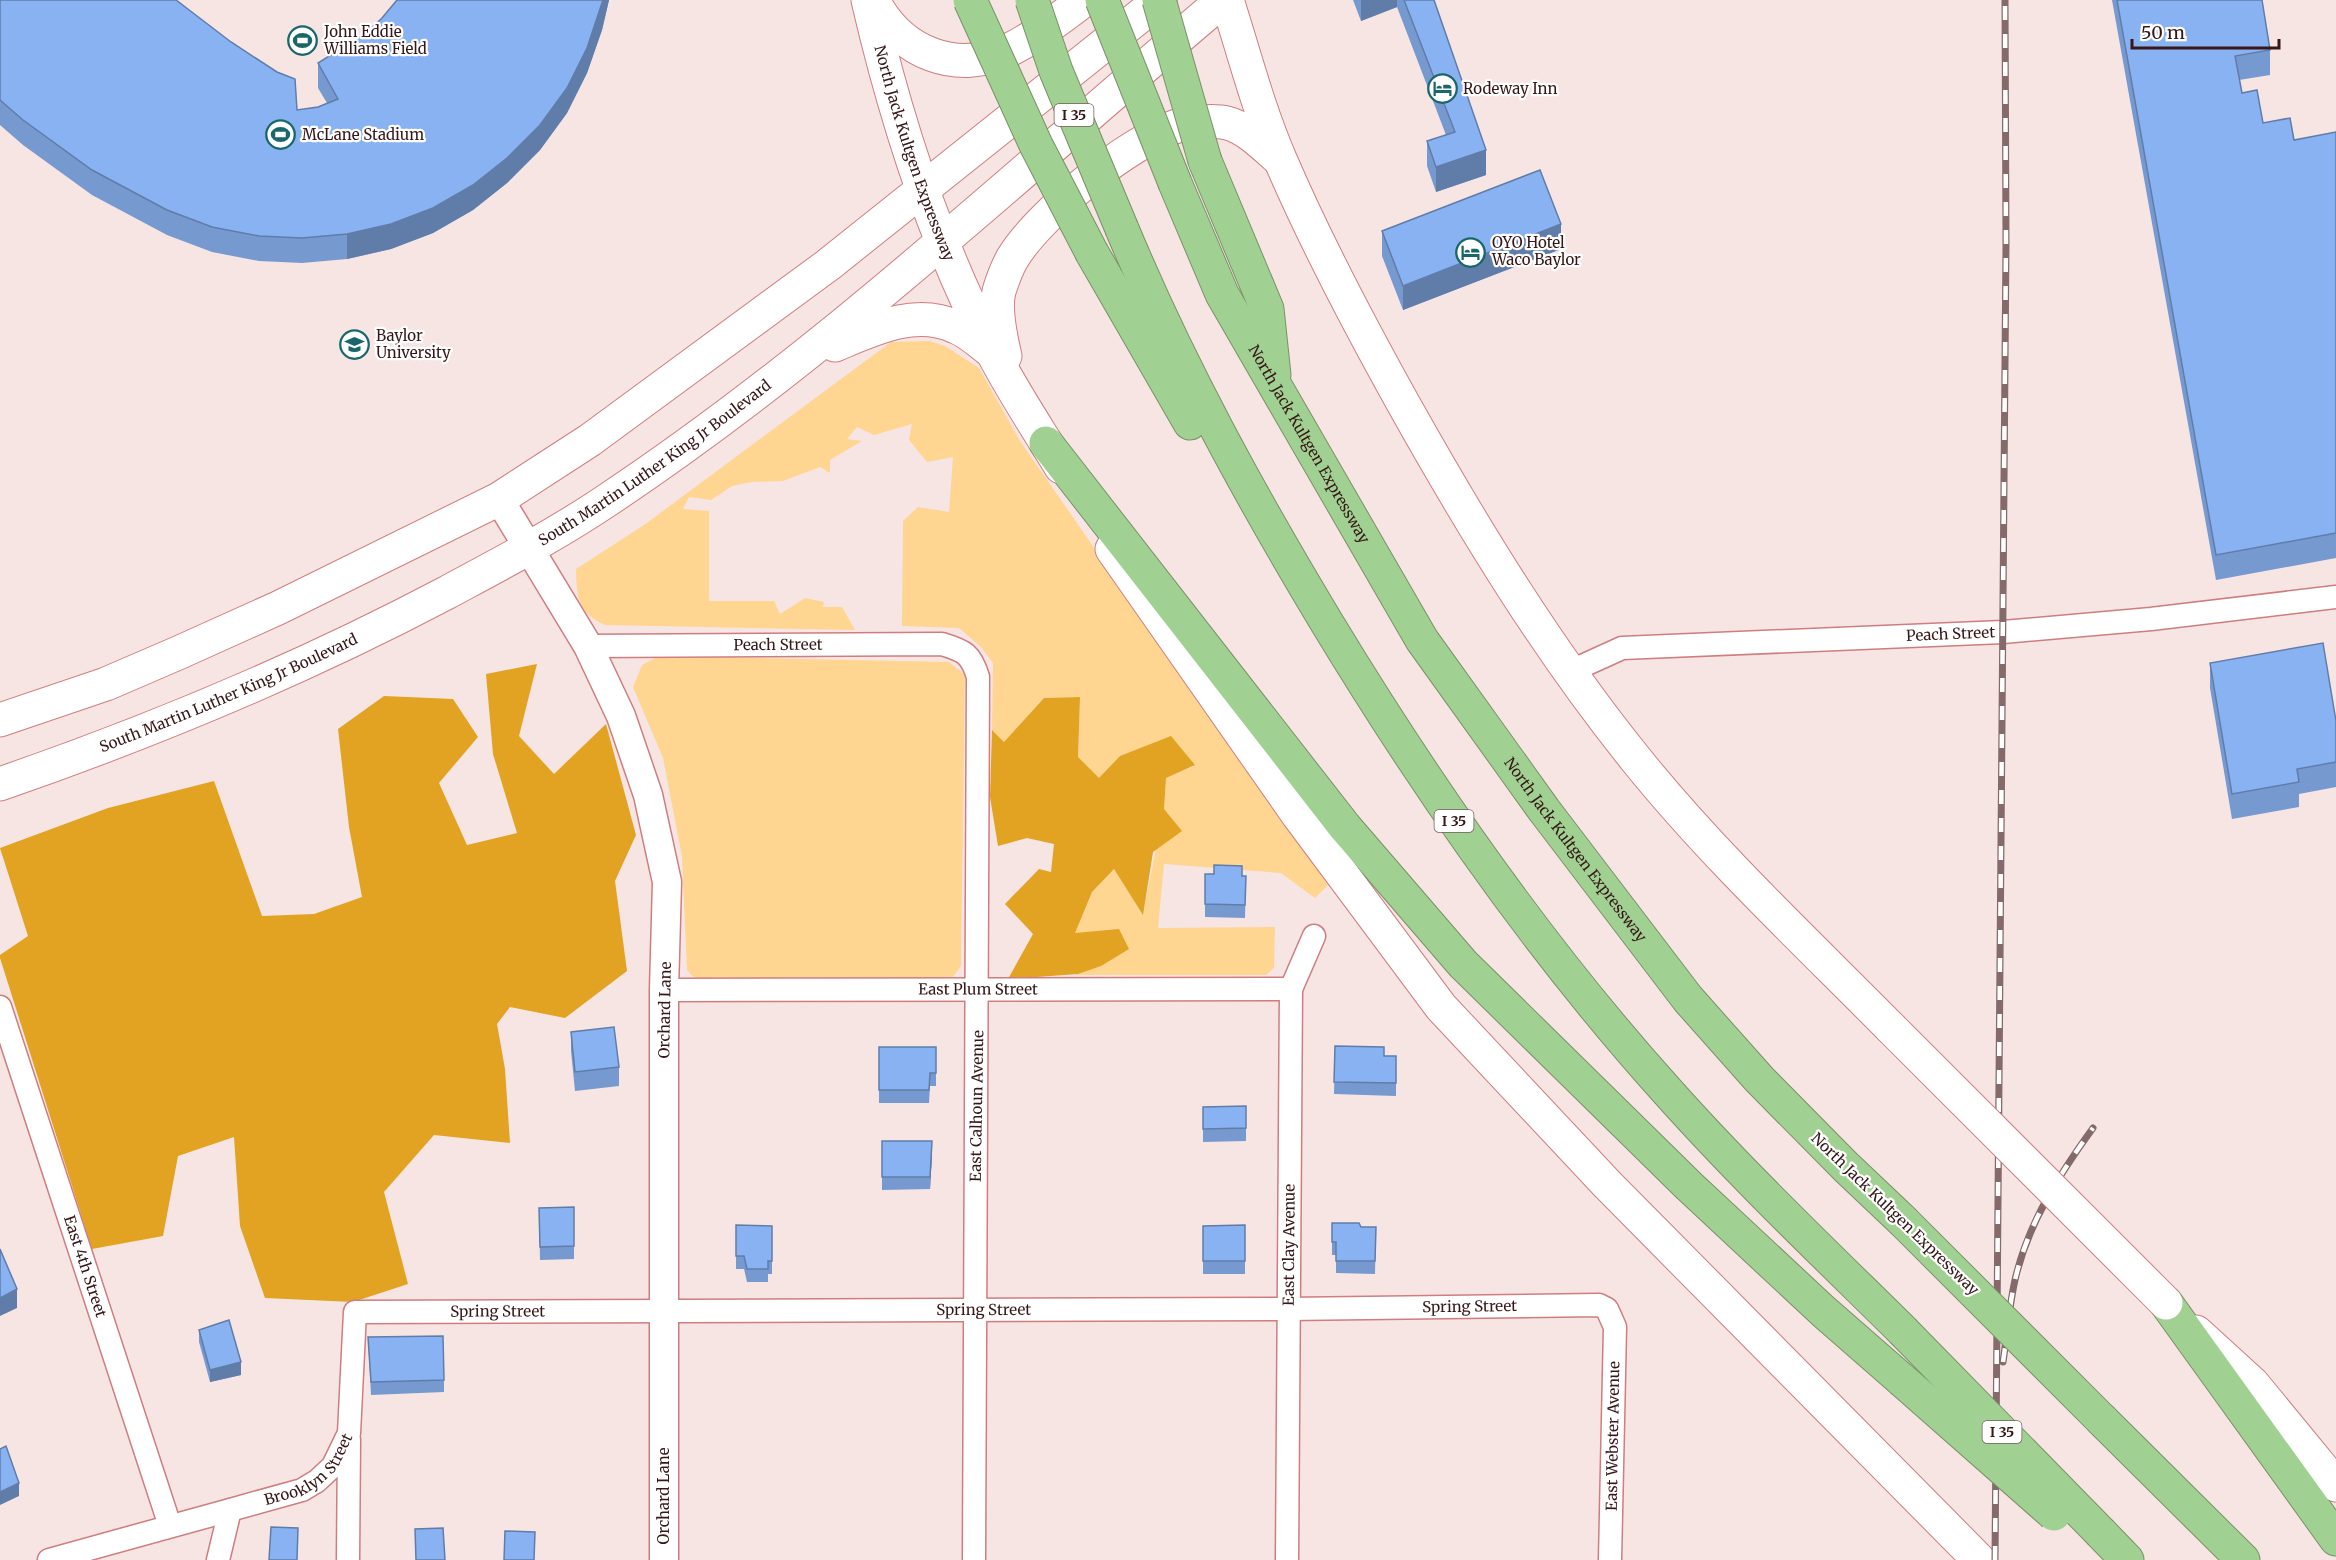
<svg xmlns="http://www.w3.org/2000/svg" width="2336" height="1560" font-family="Merriweather,serif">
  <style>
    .green { fill: #ffd592 }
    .forest { fill: #e2a222 }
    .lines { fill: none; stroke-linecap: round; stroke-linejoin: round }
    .minor-casing { stroke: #cf7d7f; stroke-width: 25 }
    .tertiary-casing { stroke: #cf7d7f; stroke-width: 31 }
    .secondary-casing { stroke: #cf7d7f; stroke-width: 35 }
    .motorway-casing { stroke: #7b9068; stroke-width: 35 }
    .minor { stroke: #fff; stroke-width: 22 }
    .tertiary { stroke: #fff; stroke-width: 28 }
    .secondary { stroke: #fff; stroke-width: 33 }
    .motorway { stroke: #a0d193; stroke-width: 33 }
    .rail-casing { stroke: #846a6a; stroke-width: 7 }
    .rail { stroke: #fff; stroke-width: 4.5; stroke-dasharray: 14; stroke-linecap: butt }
    .secondary-bridge-casing { stroke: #cf7d7f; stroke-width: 35; stroke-linecap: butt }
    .motorway-bridge-casing { stroke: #7b9068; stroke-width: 35; stroke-linecap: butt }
    .secondary-bridge { stroke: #fff; stroke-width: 33 }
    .motorway-bridge { stroke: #a0d193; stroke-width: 33 }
    .wall { fill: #7699d0 }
    .shaded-wall { fill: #607da9 }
    .building { fill: #89b2f2; stroke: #607da9; stroke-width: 1.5 }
    .labels { text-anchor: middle; stroke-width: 4.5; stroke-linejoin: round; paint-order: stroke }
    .shield { fill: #fff; stroke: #735d5d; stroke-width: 1.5 }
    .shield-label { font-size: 14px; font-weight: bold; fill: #371718 }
    .poi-label { font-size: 15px; fill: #371718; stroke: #fff; text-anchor: start }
    .street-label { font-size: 15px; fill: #371718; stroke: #fff }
  </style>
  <rect width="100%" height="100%" fill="#f7e5e4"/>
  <g class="green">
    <path d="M929,341L945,346L979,368L1020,441L1328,885L1315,898L1281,873L1164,864L1158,928L1275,927L1274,968L1266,975H1074L1101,966L1074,933L1092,892L1114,869L1143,914L1164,809L1166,777L1195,766L1120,756L1099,779L1078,758L1080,697L1044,698L1004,742L992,730L993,663L981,647L959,628L902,626L903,521L918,507L949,512L953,457L927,462L909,440L912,424L874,435L857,427L847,439L862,441L830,460V473L820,467L783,481L752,482L732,486L711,500L689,497L683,509L709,511V601H774L780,614L805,598L824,602L823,607H842L855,630L605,625C577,612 577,597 576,569L644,525L891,342Z"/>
    <polygon points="659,656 949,662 965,675 961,966 953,977 694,978 687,970 682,857 663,758 633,687 642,665"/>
  </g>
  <g class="forest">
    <polygon points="537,664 519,736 554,774 606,724 636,835 615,881 627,971 565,1018 510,1007 497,1024 505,1069 510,1143 434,1135 384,1192 408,1284 353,1302 265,1298 240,1226 234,1137 178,1156 163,1236 92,1249 0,958 0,955 28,936 0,848 108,808 214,781 262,916 314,914 362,897 349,827 338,729 384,696 453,699 478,737 439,783 467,845 517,833 493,754 486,674"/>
    <polygon points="1080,697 1078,757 1099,778 1120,756 1171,736 1195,765 1166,778 1164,809 1182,831 1153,852 1143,915 1114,869 1092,892 1075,933 1119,929 1129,949 1101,966 1078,974 1008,979 1033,934 1005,904 1039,869 1051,872 1054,844 1027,838 998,846 990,797 992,730 1004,742 1044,698"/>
  </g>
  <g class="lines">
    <defs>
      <g id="minor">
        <path id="s1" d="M588,646L942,644C965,651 971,654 978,677L974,1560"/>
        <path id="s2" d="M1569,672L1622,648L2003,632L2151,619L2336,597"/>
        <path id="s3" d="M664,990L1291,989"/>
        <path id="s4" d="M0,1007L170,1526"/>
        <polyline points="49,1560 230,1510"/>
        <path id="s5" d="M218,1560L230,1510L302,1490L317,1481L333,1466L349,1433L355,1312L1288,1309L1599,1305L1607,1309L1615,1327L1610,1560"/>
        <polyline points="348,1560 349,1440"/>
        <path id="s6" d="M1287,1560L1291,989L1314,936"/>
      </g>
      <polyline id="tertiary" points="499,499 588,646 621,716 648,795 667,882 664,990 664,1560"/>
      <g id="secondary">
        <path id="s7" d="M868,0C896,121 935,242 993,353C1013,392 1038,429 1061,467"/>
        <path d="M1227,0C1244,53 1258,108 1280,159C1316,243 1359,324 1403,403C1473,528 1548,651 1638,762C1715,857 1805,941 1891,1028"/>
        <path d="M874,2C901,53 957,76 1011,49C1037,36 1061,18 1084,0"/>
        <path d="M835,345C873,329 915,308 956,327C969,332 980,343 991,351"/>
        <path d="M1005,356C1001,339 994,305 1000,288C1003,279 1007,268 1012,259C1038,215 1128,142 1177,126C1189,122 1214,120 1227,123C1247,128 1264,146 1279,159"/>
        <polyline points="1112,549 1298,815 1441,1007 1607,1184 1979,1560"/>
        <polyline points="0,720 106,684 178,653 278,608 499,499 590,440 828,265 1160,0"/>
        <path id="s8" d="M0,784C153,731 302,669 446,593C498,565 550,538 600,505C823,358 1019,172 1223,0"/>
        <polyline points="2196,1332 2253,1384 2336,1485"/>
      </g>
      <g id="motorway">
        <polyline points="1205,161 1267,309 1274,375"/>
        <path id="s9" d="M1175,183L1222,294L1422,640L1544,810L1688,999L1760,1080L1846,1167L1903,1221"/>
        <path d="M1122,229C1179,366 1250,495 1327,623C1427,788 1538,948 1668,1092C1742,1175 1824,1253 1903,1331"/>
        <polyline points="1092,253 1190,423"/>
        <polyline points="1046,443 1345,827 1463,964 1689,1186 1823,1311 1902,1380"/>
        <polyline points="2166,1303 2336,1539"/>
        <polyline points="2102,1420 2243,1560"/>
        <polyline points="2101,1533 2127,1560"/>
      </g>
    </defs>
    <use href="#minor" class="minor-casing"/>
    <use href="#tertiary" class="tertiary-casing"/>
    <use href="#secondary" class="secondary-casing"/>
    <use href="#motorway" class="motorway-casing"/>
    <use href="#minor" class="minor"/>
    <use href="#tertiary" class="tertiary"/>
    <use href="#secondary" class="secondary"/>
    <use href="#motorway" class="motorway"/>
    <defs>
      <g id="rail">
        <path d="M2003,1362C2007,1335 2009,1307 2015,1280C2028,1223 2059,1175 2093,1128"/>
        <polyline points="1995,1560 2006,243 2005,0"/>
      </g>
    </defs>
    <use href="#rail" class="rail-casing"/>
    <use href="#rail" class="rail"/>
    <defs>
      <polyline id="secondary-bridge" points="1891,1028 2166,1303"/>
      <g id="motorway-bridge">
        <polyline points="970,0 1036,145 1092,253"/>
        <polyline points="1032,0 1056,71 1122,229"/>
        <polyline points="1102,0 1175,183"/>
        <polyline points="1159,0 1205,161"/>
        <polyline points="1903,1221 2102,1420"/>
        <polyline points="1903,1331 2101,1533"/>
        <polyline points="1902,1380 2054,1514"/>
      </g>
    </defs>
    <use href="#secondary-bridge" class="secondary-bridge-casing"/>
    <use href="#motorway-bridge" class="motorway-bridge-casing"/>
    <use href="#secondary-bridge" class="secondary-bridge"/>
    <use href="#motorway-bridge" class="motorway-bridge"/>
  </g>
  <g class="wall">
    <polygon points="0,0 297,110 318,107 327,103 318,88 318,63 366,33 382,18 397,0 609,0 602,30 587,73 567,113 540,150 507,183 473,210 433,233 391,249 347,259 302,263 259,261 212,252 167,235 92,195 23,145 0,125"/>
    <polygon points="1353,0 1434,0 1486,175 1436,192 1427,166 1427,141 1446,135 1397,7 1361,21"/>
    <polygon points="2112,0 2262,0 2270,50 2270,75 2239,80 2242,93 2263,123 2294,140 2336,132 2336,558 2216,580"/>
    <polygon points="1382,231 1561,249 1403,310 1382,256"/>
    <polygon points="2210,663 2336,721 2336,787 2299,794 2299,807 2232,819 2210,688"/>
    <polygon points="1205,874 1246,876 1245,918 1205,917"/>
    <polygon points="571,1032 619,1067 619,1086 575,1091 571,1051"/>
    <polygon points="1335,1046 1384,1056 1396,1056 1396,1096 1334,1094"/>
    <polygon points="879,1047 936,1047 936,1086 930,1086 929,1103 879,1103"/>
    <polygon points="1246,1106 1246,1141 1203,1142 1203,1107"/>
    <polygon points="882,1141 932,1154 930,1189 882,1190"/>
    <polygon points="574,1207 574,1259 540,1260 539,1208"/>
    <polygon points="1332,1223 1361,1227 1376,1227 1375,1274 1336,1273 1336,1255 1332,1255"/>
    <polygon points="736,1225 772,1226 772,1274 768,1274 768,1282 747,1282 744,1269 736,1269"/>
    <polygon points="1245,1225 1245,1274 1203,1274 1203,1226"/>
    <polygon points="199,1330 241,1375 210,1382 199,1342"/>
    <polygon points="368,1337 444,1380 444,1392 371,1395"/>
  </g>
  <g class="shaded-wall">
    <polygon points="603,0 609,0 602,30 587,73 567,113 540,150 507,183 473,210 433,233 391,249 347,259 347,234"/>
    <polygon points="1361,0 1397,0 1397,7 1361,21"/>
    <polygon points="1486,150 1486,175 1436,192 1436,167"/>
    <polygon points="1561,224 1561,249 1403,310 1403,286"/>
    <polygon points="932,1141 932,1154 930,1189 930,1177"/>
    <polygon points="17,1289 17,1308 0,1316 0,1298"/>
    <polygon points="241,1362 241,1375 210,1382 210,1370"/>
    <polygon points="19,1483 19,1496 0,1505 0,1492"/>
  </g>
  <g class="building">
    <polygon points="0,0 176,0 231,42 277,72 295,79 297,110 318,107 338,99 318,63 366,33 382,18 397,0 603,0 587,48 567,88 540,125 507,158 473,185 433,208 391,224 347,234 302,238 259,236 212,227 167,210 92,170 23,120 0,100"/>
    <polygon points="1404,0 1434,0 1486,150 1436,167 1427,141 1455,132"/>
    <polygon points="2117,0 2262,0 2270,50 2235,56 2242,93 2257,90 2263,123 2290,118 2294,140 2336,132 2336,533 2216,555"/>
    <polygon points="1540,170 1561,224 1403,286 1382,231"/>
    <polygon points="2323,643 2336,721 2336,762 2297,769 2299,782 2232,794 2210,663"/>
    <polygon points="1214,865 1242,866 1242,876 1246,876 1245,905 1205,904 1205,874 1214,874"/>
    <polygon points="614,1027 619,1067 575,1072 571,1032"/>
    <polygon points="1335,1046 1384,1047 1384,1056 1396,1056 1396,1083 1334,1082"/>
    <polygon points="879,1047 936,1047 936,1073 930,1073 929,1090 879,1090"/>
    <polygon points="1246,1106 1246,1128 1203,1129 1203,1107"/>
    <polygon points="882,1141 932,1141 930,1177 882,1177"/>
    <polygon points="574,1207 574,1246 540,1247 539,1208"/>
    <polygon points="1332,1223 1359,1223 1361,1227 1376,1227 1375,1261 1336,1261 1336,1242 1332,1242"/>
    <polygon points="736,1225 772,1226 772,1261 768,1261 768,1269 747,1269 744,1256 736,1256"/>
    <polygon points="1245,1225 1245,1261 1203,1261 1203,1226"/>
    <polygon points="0,1249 17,1289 0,1298"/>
    <polygon points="229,1320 241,1362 210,1370 199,1330"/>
    <polygon points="443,1336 444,1380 371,1382 368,1337"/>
    <polygon points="6,1446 19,1483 0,1492 0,1449"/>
    <polygon points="271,1527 298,1528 297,1560 269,1560"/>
    <polygon points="443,1528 445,1560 416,1560 415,1529"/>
    <polygon points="505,1531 535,1532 534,1560 504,1560"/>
  </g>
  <defs>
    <symbol id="stadium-ring" viewBox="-11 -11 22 22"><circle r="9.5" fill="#fff" stroke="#19676a" stroke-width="1.5"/><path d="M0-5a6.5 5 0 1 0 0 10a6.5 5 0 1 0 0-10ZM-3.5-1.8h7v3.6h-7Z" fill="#19676a"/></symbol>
    <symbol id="hotel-ring" viewBox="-11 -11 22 22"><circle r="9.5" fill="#fff" stroke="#19676a" stroke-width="1.5"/><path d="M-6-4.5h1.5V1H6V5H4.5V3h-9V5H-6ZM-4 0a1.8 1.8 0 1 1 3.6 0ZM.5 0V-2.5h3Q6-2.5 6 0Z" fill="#19676a"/></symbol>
    <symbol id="university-ring" viewBox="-11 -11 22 22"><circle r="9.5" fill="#fff" stroke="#19676a" stroke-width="1.5"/><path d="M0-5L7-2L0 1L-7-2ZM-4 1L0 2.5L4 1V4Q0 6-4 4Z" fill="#19676a"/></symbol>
  </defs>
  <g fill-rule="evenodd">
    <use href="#stadium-ring" x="286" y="24" width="33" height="33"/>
    <use href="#hotel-ring" x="1426" y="72" width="33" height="33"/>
    <use href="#stadium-ring" x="264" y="118" width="33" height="33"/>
    <use href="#hotel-ring" x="1454" y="236" width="33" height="33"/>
    <use href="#university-ring" x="338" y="328" width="33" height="33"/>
  </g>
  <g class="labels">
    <g class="shield">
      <rect x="1054.5" y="104" width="39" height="22" rx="4.5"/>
      <rect x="1434.5" y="810" width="39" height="22" rx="4.5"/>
      <rect x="1982.5" y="1421" width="39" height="22" rx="4.5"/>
    </g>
    <g class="shield-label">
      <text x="1074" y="120">I 35</text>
      <text x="1454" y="826">I 35</text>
      <text x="2002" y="1437">I 35</text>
    </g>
    <g class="poi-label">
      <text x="324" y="37">John Eddie<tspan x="324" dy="17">Williams Field</tspan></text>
      <text x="1463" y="94">Rodeway Inn</text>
      <text x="302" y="140">McLane Stadium</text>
      <text x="1492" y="248">OYO Hotel<tspan x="1492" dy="17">Waco Baylor</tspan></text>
      <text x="376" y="341">Baylor<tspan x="376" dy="17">University</tspan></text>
    </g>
    <g class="street-label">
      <text dy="5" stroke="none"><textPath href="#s7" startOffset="160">North Jack Kultgen Expressway</textPath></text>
      <text dy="5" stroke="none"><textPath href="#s9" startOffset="294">North Jack Kultgen Expressway</textPath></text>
      <text dy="5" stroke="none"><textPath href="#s8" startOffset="732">South Martin Luther King Jr Boulevard</textPath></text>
      <text dy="5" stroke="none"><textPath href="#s2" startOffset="387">Peach Street</textPath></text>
      <text dy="5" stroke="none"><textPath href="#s1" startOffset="190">Peach Street</textPath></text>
      <text dy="5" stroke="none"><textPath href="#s8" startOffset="246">South Martin Luther King Jr Boulevard</textPath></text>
      <text dy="5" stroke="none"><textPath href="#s9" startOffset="780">North Jack Kultgen Expressway</textPath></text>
      <text dy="5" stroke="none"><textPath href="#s3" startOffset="314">East Plum Street</textPath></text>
      <text transform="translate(665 1010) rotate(-89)" y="5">Orchard Lane</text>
      <text transform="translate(977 1106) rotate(-89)" y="5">East Calhoun Avenue</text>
      <text transform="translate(1895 1214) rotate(44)" y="5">North Jack Kultgen Expressway</text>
      <text dy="5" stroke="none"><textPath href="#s6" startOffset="315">East Clay Avenue</textPath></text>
      <text dy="5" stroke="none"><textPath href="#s4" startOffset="273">East 4th Street</textPath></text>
      <text dy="5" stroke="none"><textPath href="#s5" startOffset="1438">Spring Street</textPath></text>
      <text dy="5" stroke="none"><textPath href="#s5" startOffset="952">Spring Street</textPath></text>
      <text dy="5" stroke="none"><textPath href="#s5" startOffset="466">Spring Street</textPath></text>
      <text transform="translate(1613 1436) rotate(-89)" y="5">East Webster Avenue</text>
      <text dy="5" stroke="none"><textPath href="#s5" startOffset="144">Brooklyn Street</textPath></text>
      <text transform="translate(664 1496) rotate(-90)" y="5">Orchard Lane</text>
    </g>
  </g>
  <path d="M2132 39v9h147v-9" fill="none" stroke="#371718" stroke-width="3"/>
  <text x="2141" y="39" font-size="18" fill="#371718" stroke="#ffffff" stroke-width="4.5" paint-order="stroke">50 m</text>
</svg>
